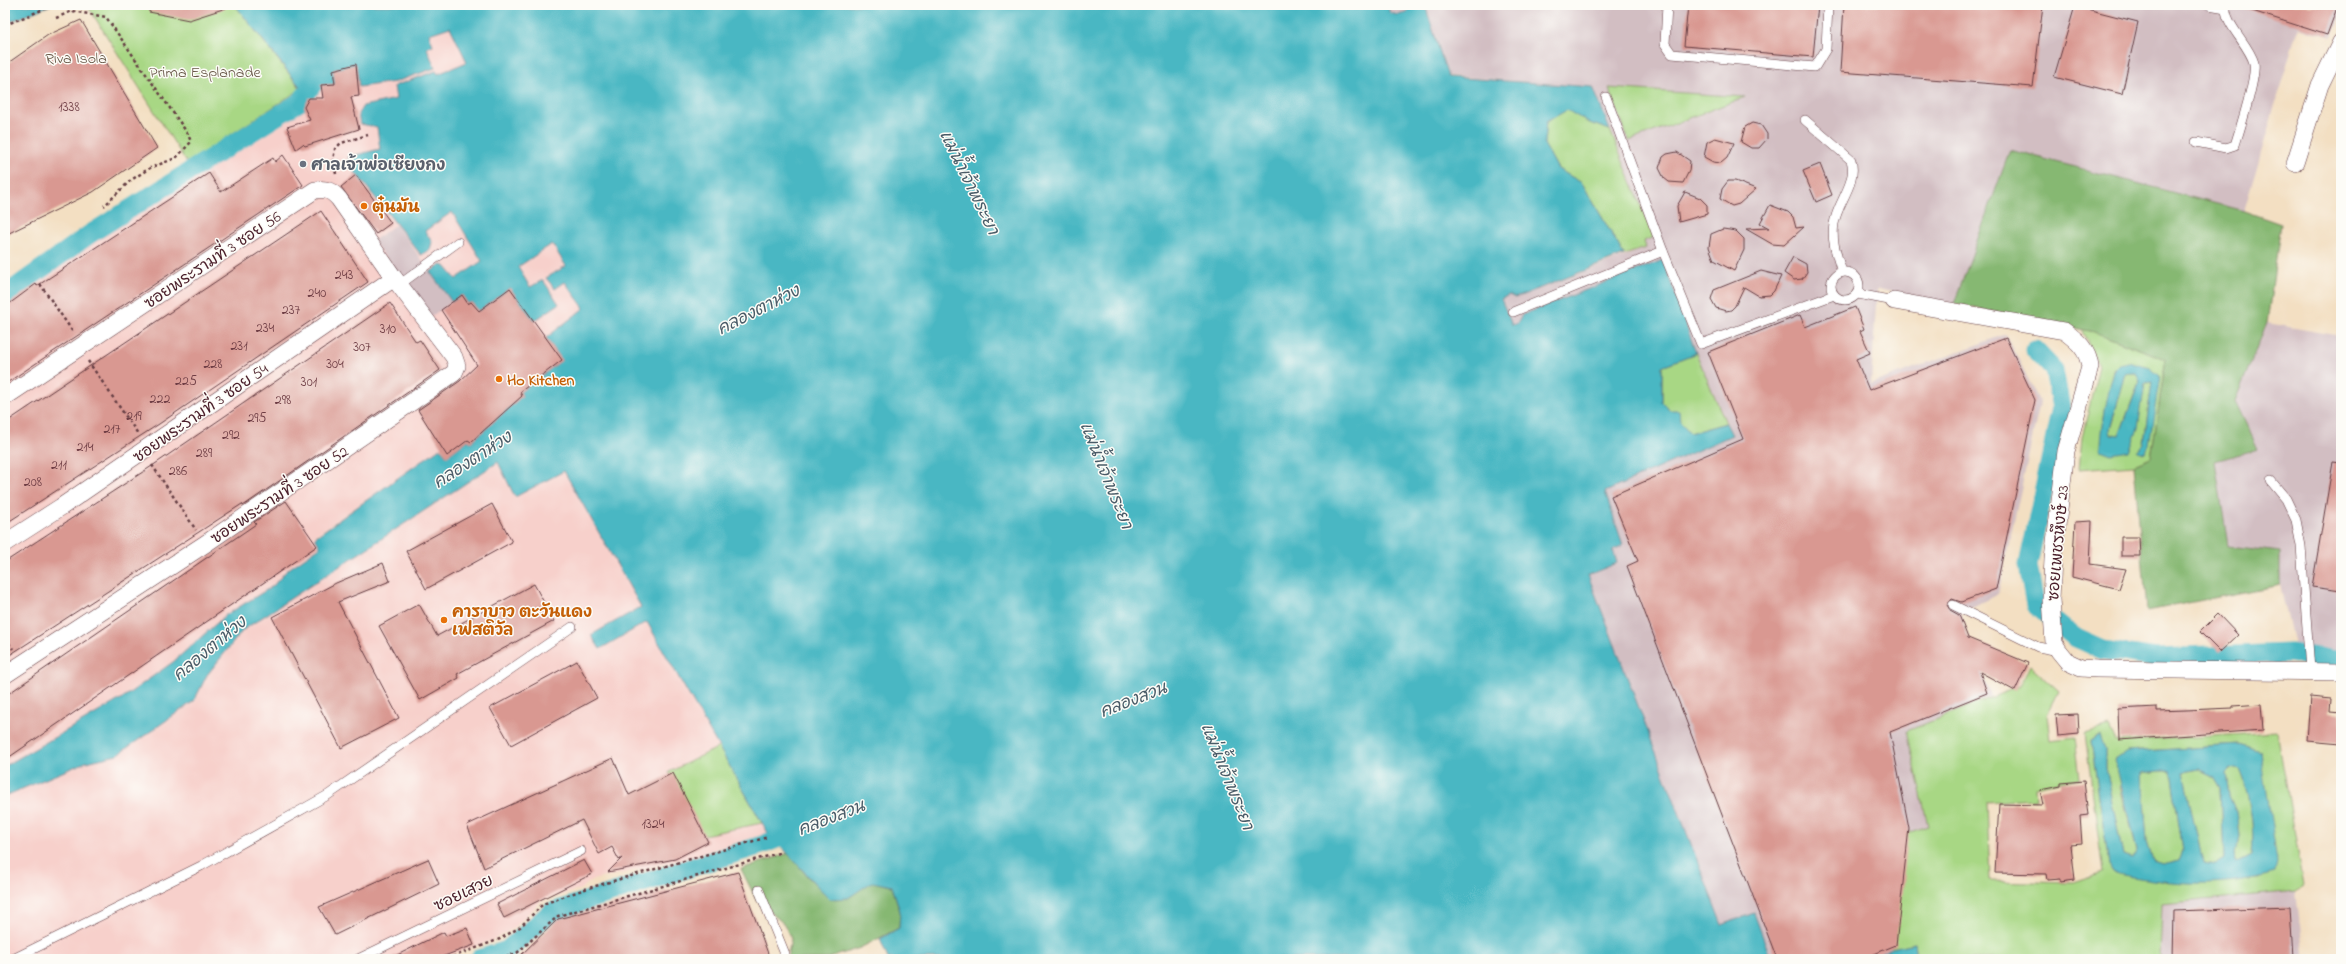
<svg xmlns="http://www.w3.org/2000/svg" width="2346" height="964" font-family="'Indie Flower','Playpen Sans Thai',sans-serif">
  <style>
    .built { fill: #f7d0cb }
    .industrial { fill: #d2bec2 }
    .green { fill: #a8d784; stroke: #797b58; fill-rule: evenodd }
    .forest { fill: #86b872; stroke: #686c4e }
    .water { fill: #49b7c3; stroke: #4a6b77; fill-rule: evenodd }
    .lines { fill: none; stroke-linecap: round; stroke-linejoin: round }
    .canal { stroke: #49b7c3; stroke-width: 19 }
    .building { fill: #d99891 }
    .service-casing { stroke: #633c42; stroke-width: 10 }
    .minor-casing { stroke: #633c42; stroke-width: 18 }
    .path { stroke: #633c42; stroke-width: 2.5; stroke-dasharray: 3 3; stroke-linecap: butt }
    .service { stroke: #fff; stroke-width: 9 }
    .minor { stroke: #fff; stroke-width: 17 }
    .worship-dot { fill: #6b7280; stroke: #fdfcf7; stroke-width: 1.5 }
    .food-dot { fill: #e8710a; stroke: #fdfcf7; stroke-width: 1.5 }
    .labels { text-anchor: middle; stroke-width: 3; stroke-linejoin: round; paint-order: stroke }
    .number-label { font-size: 14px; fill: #6e3d44 }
    .park-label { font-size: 16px; fill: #665646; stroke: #fdfcf7 }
    .worship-label { font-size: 16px; font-weight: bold; fill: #5b616d; stroke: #fdfcf7; text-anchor: start }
    .food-label { font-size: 16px; font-weight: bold; fill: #c56008; stroke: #fdfcf7; text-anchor: start }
    .street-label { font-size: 16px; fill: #4a1f2b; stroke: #fdfcf7 }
    .water-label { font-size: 17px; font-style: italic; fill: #4a5c68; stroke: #fdfcf7 }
  </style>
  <rect width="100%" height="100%" fill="#fdfcf7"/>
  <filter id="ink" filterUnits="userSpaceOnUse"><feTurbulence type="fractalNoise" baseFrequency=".025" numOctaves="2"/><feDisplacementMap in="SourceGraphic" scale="8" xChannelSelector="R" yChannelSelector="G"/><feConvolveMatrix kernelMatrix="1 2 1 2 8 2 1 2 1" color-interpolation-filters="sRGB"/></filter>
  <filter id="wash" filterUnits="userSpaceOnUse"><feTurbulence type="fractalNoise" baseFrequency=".012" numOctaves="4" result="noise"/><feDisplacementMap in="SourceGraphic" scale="16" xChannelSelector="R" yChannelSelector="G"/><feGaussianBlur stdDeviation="0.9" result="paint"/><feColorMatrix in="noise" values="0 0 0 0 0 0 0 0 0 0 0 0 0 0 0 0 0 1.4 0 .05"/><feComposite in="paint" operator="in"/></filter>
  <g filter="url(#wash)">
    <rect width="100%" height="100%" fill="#f3dfc2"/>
    <g class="built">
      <polygon points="450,26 467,62 438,74 436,71 394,86 396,99 363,106 377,127 380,149 348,157 354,171 421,255 425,231 452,212 482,261 455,279 462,295 479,310 510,288 534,321 558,304 543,280 530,287 518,267 552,244 566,266 546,278 565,282 584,308 546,338 562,360 520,392 522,396 471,442 467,440 447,456 440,448 315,536 321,547 287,570 273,586 226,615 173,662 121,699 5,766 5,302 99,237 304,107 316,86 333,70 356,64 359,87 435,68 427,47 429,34"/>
      <polygon points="498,462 515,496 564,471 641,607 591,635 600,649 647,622 768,833 678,861 592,880 581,889 541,901 514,928 494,940 440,959 5,959 5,796 86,762 117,754 194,701 207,675 243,630"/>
    </g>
    <g class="industrial">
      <polygon points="1387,5 1409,5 1407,13 1398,15 1390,13"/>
      <polygon points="1425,5 2341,5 2341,15 2331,37 2298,27 2244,211 2010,150 1954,304 1877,289 1871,384 2006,334 2040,403 1998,594 1960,613 1991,696 1907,731 1928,826 1907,833 1892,948 1866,959 1771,959 1754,913 1722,925 1588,575 1617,563 1613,550 1623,545 1605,492 1732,435 1696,353 1663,260 1522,315 1518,323 1512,325 1501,298 1509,295 1515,298 1646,248 1644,241 1654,236 1593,87 1448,76"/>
      <polygon points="396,224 452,302 430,317 373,241"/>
      <polygon points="2267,323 2341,336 2341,654 2295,649 2280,585 2280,552 2228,546 2215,461 2258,449 2235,401"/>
      <polygon points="2296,891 2304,959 2160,959 2161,904"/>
    </g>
    <g class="green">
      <polygon points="87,5 235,5 301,89 187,163"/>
      <polygon points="1609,88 1745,97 1629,141"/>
      <polygon points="1567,109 1587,122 1610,130 1654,237 1644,241 1646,248 1624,255 1582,183 1558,169 1544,144 1546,122"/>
      <path d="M2081,329L2094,332L2166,359L2151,458L2134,465L2079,469L2082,437L2099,366ZM2121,363L2160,376L2145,453L2137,451L2144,443L2152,382L2145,383L2111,454L2104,417L2114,370Z"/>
      <polygon points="1696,353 1726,423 1690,433 1662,402 1662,366"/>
      <polygon points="2126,373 2136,373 2140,379 2119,436 2111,435 2110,430"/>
      <path d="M2030,665L2059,691L2047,715L2050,740L2075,737L2080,778L2035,787L2036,799L1987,802L1990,881L2073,883L2103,873L2085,734L2109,727L2116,742L2277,732L2304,886L2296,891L2162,904L2160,959H1916L1914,943L1892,948L1907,833L1928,826L1907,731L2020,686ZM2099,736L2105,750V768L2123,855L2133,858L2137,851L2120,787L2127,752L2239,745L2261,751L2258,878L2114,873L2109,865L2091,741Z"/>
      <polygon points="719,747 762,823 699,836 669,772"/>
      <path d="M2231,768L2239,770C2250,796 2255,826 2252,855L2236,863L2235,853L2239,835L2236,812L2229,796L2226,773Z"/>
      <polygon points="2199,769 2214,776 2221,788 2224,859 2215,865 2203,863 2183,772"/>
      <polygon points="2159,771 2171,771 2183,851 2179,860 2162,864 2153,861 2147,842 2142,773"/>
    </g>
    <g class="forest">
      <polygon points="2010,150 2244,211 2281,224 2267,323 2235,401 2258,449 2215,461 2228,546 2280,552 2280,585 2147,611 2134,465 2151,458 2166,359 2094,332 1954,304"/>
      <polygon points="789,853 806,875 830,899 848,898 872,881 892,886 900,911 899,928 860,948 826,959 787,959 791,939 784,924 756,899 741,869"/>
    </g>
    <g class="water">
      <polygon points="13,5 51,5 5,24 5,8"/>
      <path d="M235,5H1387L1390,13L1398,15L1407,13L1409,5H1425L1448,77L1593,87L1610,130L1587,122L1567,110L1546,122L1544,144L1558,169L1582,183L1624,255L1515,298L1509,295L1501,299L1512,325L1518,323L1522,315L1663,260L1696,353L1662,366V402L1669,410H1679L1680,421L1690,433L1726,423L1732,435L1605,492L1623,545L1613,550L1617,563L1588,575L1722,925L1754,913L1771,959H888L880,939L899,928L900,911L892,886L872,882L848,898L830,899C808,878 790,854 768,833L647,622L600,649L591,635L641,607L564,471L515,497L498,462L243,630L207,675L194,701L117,755L86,762L5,796V766L121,699L173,662L226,615L273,586L287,570L320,547L315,537L440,448L447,456L468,440L471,442L522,396L520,392L562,360L546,338L584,308L565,282L555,289L546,278L566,266L552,244L518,267L530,287L543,280L559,304L534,321L510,288L479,311L471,302L468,304L462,295L452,302L430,272L440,265L445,266L456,279L482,261L452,212L425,231L432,242L430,250L421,255L354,171L348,157L380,149L377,127L360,124L358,114L363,106L396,99L394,86L436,71L438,74L467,62L450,27L429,34L433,45L427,48L435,68L395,82L359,87L356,64L333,70L335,84L316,86L309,98Z"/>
      <path d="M2127,362L2150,368L2160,376L2149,445L2145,453L2137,451L2144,443L2152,382L2145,383L2138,428L2129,451L2111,454L2101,450C2100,437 2109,380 2115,370C2118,364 2122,363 2127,362ZM2126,373H2136L2140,380L2119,436L2111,435L2110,429Z"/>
      <path d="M2100,736L2105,750V768L2123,855L2133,858L2137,851L2115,760L2127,752L2239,745L2261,751L2277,862L2275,873C2223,888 2166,885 2114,873L2109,865L2091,741ZM2231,768L2239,770C2250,796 2255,827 2252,855L2236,863L2235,853L2239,835L2236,812L2229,796L2226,773ZM2199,769L2214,776L2221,788L2224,859L2215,865L2203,863L2183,772ZM2159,771H2171L2183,851L2179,860L2162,864L2153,861L2147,842L2142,773Z"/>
      <polygon points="1914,943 1916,959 1866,959 1892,948"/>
    </g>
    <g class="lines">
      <g class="canal">
        <polyline points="5,295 90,234 301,101 321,73"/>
        <polyline points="2035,350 2054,370 2061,408 2028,565 2035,605 2074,637 2103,650 2156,658 2290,653 2341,661"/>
        <polyline points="479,959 507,950 551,912 762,845 799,830"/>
      </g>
    </g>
    <g id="blocks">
      <g class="building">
        <polygon points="149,5 226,5 226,8 189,20 149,12"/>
        <polygon points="1688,5 1818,5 1813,57 1684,46"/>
        <polygon points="1844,5 2043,5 2033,87 1840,72"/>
        <polygon points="2243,5 2338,5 2327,35 2243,8"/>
        <polygon points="2075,6 2138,22 2122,94 2054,77"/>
        <polygon points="81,20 157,148 93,192 5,235 5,65 48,35"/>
        <polygon points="356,64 359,96 351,97 359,129 305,146 303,144 296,149 287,127 310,120 304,107 309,98 323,98 321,85 335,84 333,70"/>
        <polygon points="1752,123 1761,125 1767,134 1767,139 1759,148 1751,148 1741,142 1745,127"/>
        <polygon points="1715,138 1734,143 1727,158 1721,163 1713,162 1704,157 1707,142"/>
        <polygon points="1677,152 1690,161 1689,171 1683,183 1669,182 1664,178 1659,168 1663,157 1667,154"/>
        <polygon points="283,155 303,185 5,384 5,307 36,284 37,286 209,173 221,192 273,158 275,162"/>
        <polygon points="1820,164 1832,195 1816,202 1803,171"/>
        <polygon points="356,175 391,223 376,234 341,187"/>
        <polygon points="1728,181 1735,181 1756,189 1739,204 1732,206 1720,199 1722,189"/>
        <polygon points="1685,192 1700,198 1707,205 1707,214 1679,222 1677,206"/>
        <polygon points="1770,205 1788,212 1793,217 1796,228 1804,227 1784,245 1772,244 1746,229 1769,228 1760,223"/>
        <polygon points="321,211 368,282 159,424 5,524 5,423"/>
        <polygon points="1723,229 1736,231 1744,239 1744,250 1734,271 1714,260 1709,247 1711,234"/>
        <polygon points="1793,257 1806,264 1807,272 1802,279 1794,280 1784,273"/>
        <polygon points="1761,271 1781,276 1774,291 1770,295 1759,296 1744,287 1735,306 1731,310 1726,311 1716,308 1711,299 1714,290"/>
        <polygon points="510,288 562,360 520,392 522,396 471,442 468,440 447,456 418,410 460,381 477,365 441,310 462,295 468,304 471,302 479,311"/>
        <polygon points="390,303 416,342 420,340 440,370 243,506 242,504 5,658 5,562 155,464"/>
        <polygon points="1855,307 1864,329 1860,331 1870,353 1856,359 1869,390 2006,338 2021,370 2035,400 1996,589 1961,602 1952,599 1947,605 1950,610 1959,615 1968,638 2028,663 2015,691 1980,672 1987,693 1890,732 1909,828 1896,945 1862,959 1777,959 1627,566 1638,561 1611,496 1743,439 1708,352 1800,315 1805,327"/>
        <polygon points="2333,462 2341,463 2341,591 2312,587"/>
        <polygon points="286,501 317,546 5,760 5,696 256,524 254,522"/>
        <polygon points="492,504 512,542 426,589 406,551"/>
        <polygon points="2092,521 2090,564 2126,569 2119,589 2072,577 2075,522"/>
        <polygon points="2121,537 2139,537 2140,556 2121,556"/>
        <polygon points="383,563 390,581 338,602 399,718 341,748 272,617 336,583"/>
        <polygon points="534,584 554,621 457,674 459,678 420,700 379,626 419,604 437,636"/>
        <polygon points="2218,614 2238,635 2220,652 2200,632"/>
        <polygon points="577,661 597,698 511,745 490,708"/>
        <polygon points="2310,697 2331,699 2330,712 2341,713 2341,744 2307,741"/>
        <polygon points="2261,704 2263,730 2119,740 2118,709 2157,707 2157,711 2186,710 2233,708 2233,706"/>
        <polygon points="2078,714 2079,734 2058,736 2056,715"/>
        <polygon points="613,758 629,795 673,773 708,842 675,859 608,872 622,858 619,860 612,847 599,854 582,820 484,868 467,825"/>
        <polygon points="2084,781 2088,815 2080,816 2082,844 2071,845 2075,880 2060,882 2060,879 2047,880 2046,874 1995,873 1999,804 2043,805 2040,790 2060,786 2060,783"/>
        <polygon points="428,859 439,884 335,935 319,907"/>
        <polygon points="584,860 592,874 504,918 497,904"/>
        <polygon points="738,872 770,959 517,959 558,919"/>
        <polygon points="2290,907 2293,959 2173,959 2174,911"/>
        <polygon points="467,928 474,945 436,959 389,959 444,932 446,936"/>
      </g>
    </g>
  </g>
  <g filter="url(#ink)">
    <use href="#blocks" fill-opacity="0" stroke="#633c42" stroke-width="1"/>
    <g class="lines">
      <defs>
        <g id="service">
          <polyline points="1667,5 1665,44 1672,54 1815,67 1826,49 1828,5"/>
          <polyline points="2209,5 2226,8"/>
          <polyline points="1606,97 1663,251"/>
          <path d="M1805,120L1851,160C1858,183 1837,202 1834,224C1831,241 1837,256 1842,272"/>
          <path d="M2196,142L2226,148L2235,145C2240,129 2257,77 2254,63C2249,44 2223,23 2226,5"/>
          <circle cx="1845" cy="286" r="14"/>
          <polyline points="399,285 458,242"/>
          <polyline points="1858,294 1894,301"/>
          <polyline points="1513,312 1663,251 1701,344 1834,295"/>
          <polyline points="2271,481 2286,499 2296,520 2301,546 2310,670"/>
          <polyline points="1953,605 2038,647 2059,651"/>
          <polyline points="759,890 785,954 781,959"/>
          <polyline points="13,959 201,866 328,795 572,627"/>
          <polyline points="358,959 581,851"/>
        </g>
        <g id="minor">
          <polyline points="2295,163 2320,85 2341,42"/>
          <path d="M1894,301L2064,331C2078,341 2088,350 2090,367L2066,451L2053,559L2051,599L2054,643L2059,651L2068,662L2081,668L2097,669L2341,672"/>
          <path d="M5,397L315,190C326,188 332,191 339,199L394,278L454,357L457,366L454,373L205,544L5,675"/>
          <polyline points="5,543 61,507 394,278"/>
        </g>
      </defs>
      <use href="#service" class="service-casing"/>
      <use href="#minor" class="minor-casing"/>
      <g class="path">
        <polyline points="5,8 11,5"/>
        <polyline points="56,18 72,11 106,17 188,134 191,142 176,158 150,168 131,180 104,206"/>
        <polyline points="5,25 54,5"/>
        <polyline points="336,174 333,160 335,149 341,143 368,135"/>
        <polyline points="40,284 73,332"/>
        <polyline points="88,361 138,434"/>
        <polyline points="152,465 196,530"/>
        <polyline points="5,638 13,649"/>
        <polyline points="447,959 500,939 520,927 543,904 585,889 768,837"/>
        <polyline points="500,959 517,953 558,916 782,852"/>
      </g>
      <use href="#service" class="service"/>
      <use href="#minor" class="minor"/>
    </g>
  </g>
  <circle class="worship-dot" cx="303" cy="164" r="4"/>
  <g class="food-dot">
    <circle cx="364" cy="206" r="4"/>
    <circle cx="499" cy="379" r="4"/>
    <circle cx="444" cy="620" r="4"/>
  </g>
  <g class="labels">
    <g class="number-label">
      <text x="69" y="111">1338</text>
      <text x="344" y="279">243</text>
      <text x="317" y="297">240</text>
      <text x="291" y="314">237</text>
      <text x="265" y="332">234</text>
      <text x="388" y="333">310</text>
      <text x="239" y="350">231</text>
      <text x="362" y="351">307</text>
      <text x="213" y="368">228</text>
      <text x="335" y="368">304</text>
      <text x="186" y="385">225</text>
      <text x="309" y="386">301</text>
      <text x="160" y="403">222</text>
      <text x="283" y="404">298</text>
      <text x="134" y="420">219</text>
      <text x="257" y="422">295</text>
      <text x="112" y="433">217</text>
      <text x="231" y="439">292</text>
      <text x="85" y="451">214</text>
      <text x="204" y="457">289</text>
      <text x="59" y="469">211</text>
      <text x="178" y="475">286</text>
      <text x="33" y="486">208</text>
      <text x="653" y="828">1324</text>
    </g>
    <g class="park-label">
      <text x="76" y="63">Riva Isola</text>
      <text x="205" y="77">Prima Esplanade</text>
    </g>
    <g class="worship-label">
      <text x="311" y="170">ศาลเจ้าพ่อเซียงกง</text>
    </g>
    <g class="food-label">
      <text x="372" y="212">ตุ๋นมัน</text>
      <text x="507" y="385">Ho Kitchen</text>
      <text x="452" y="617">คาราบาว ตะวันแดง<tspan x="452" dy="18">เฟสติวัล</tspan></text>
    </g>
    <g class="street-label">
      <text transform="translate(212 259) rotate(-34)" y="6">ซอยพระรามที่ 3 ซอย 56</text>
      <text transform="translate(200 412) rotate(-35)" y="6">ซอยพระรามที่ 3 ซอย 54</text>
      <text transform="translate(279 494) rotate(-34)" y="6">ซอยพระรามที่ 3 ซอย 52</text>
      <text transform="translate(2057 543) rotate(-85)" y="6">ซอยเพชรหึงษ์ 23</text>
      <text transform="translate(463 892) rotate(-26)" y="6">ซอยเสวย</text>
    </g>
    <g class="water-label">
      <text transform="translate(970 182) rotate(64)" y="6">แม่น้ำเจ้าพระยา</text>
      <text transform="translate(758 309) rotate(-27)" y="6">คลองตาห่วง</text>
      <text transform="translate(472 459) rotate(-33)" y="6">คลองตาห่วง</text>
      <text transform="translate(1107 475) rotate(68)" y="6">แม่น้ำเจ้าพระยา</text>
      <text transform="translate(209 648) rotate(-40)" y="6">คลองตาห่วง</text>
      <text transform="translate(1133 699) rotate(-21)" y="6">คลองสวน</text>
      <text transform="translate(1228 776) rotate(68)" y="6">แม่น้ำเจ้าพระยา</text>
      <text transform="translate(831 817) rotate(-21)" y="6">คลองสวน</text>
    </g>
  </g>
  <rect width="2346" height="964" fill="none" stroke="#fdfcf7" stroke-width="20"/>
</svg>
